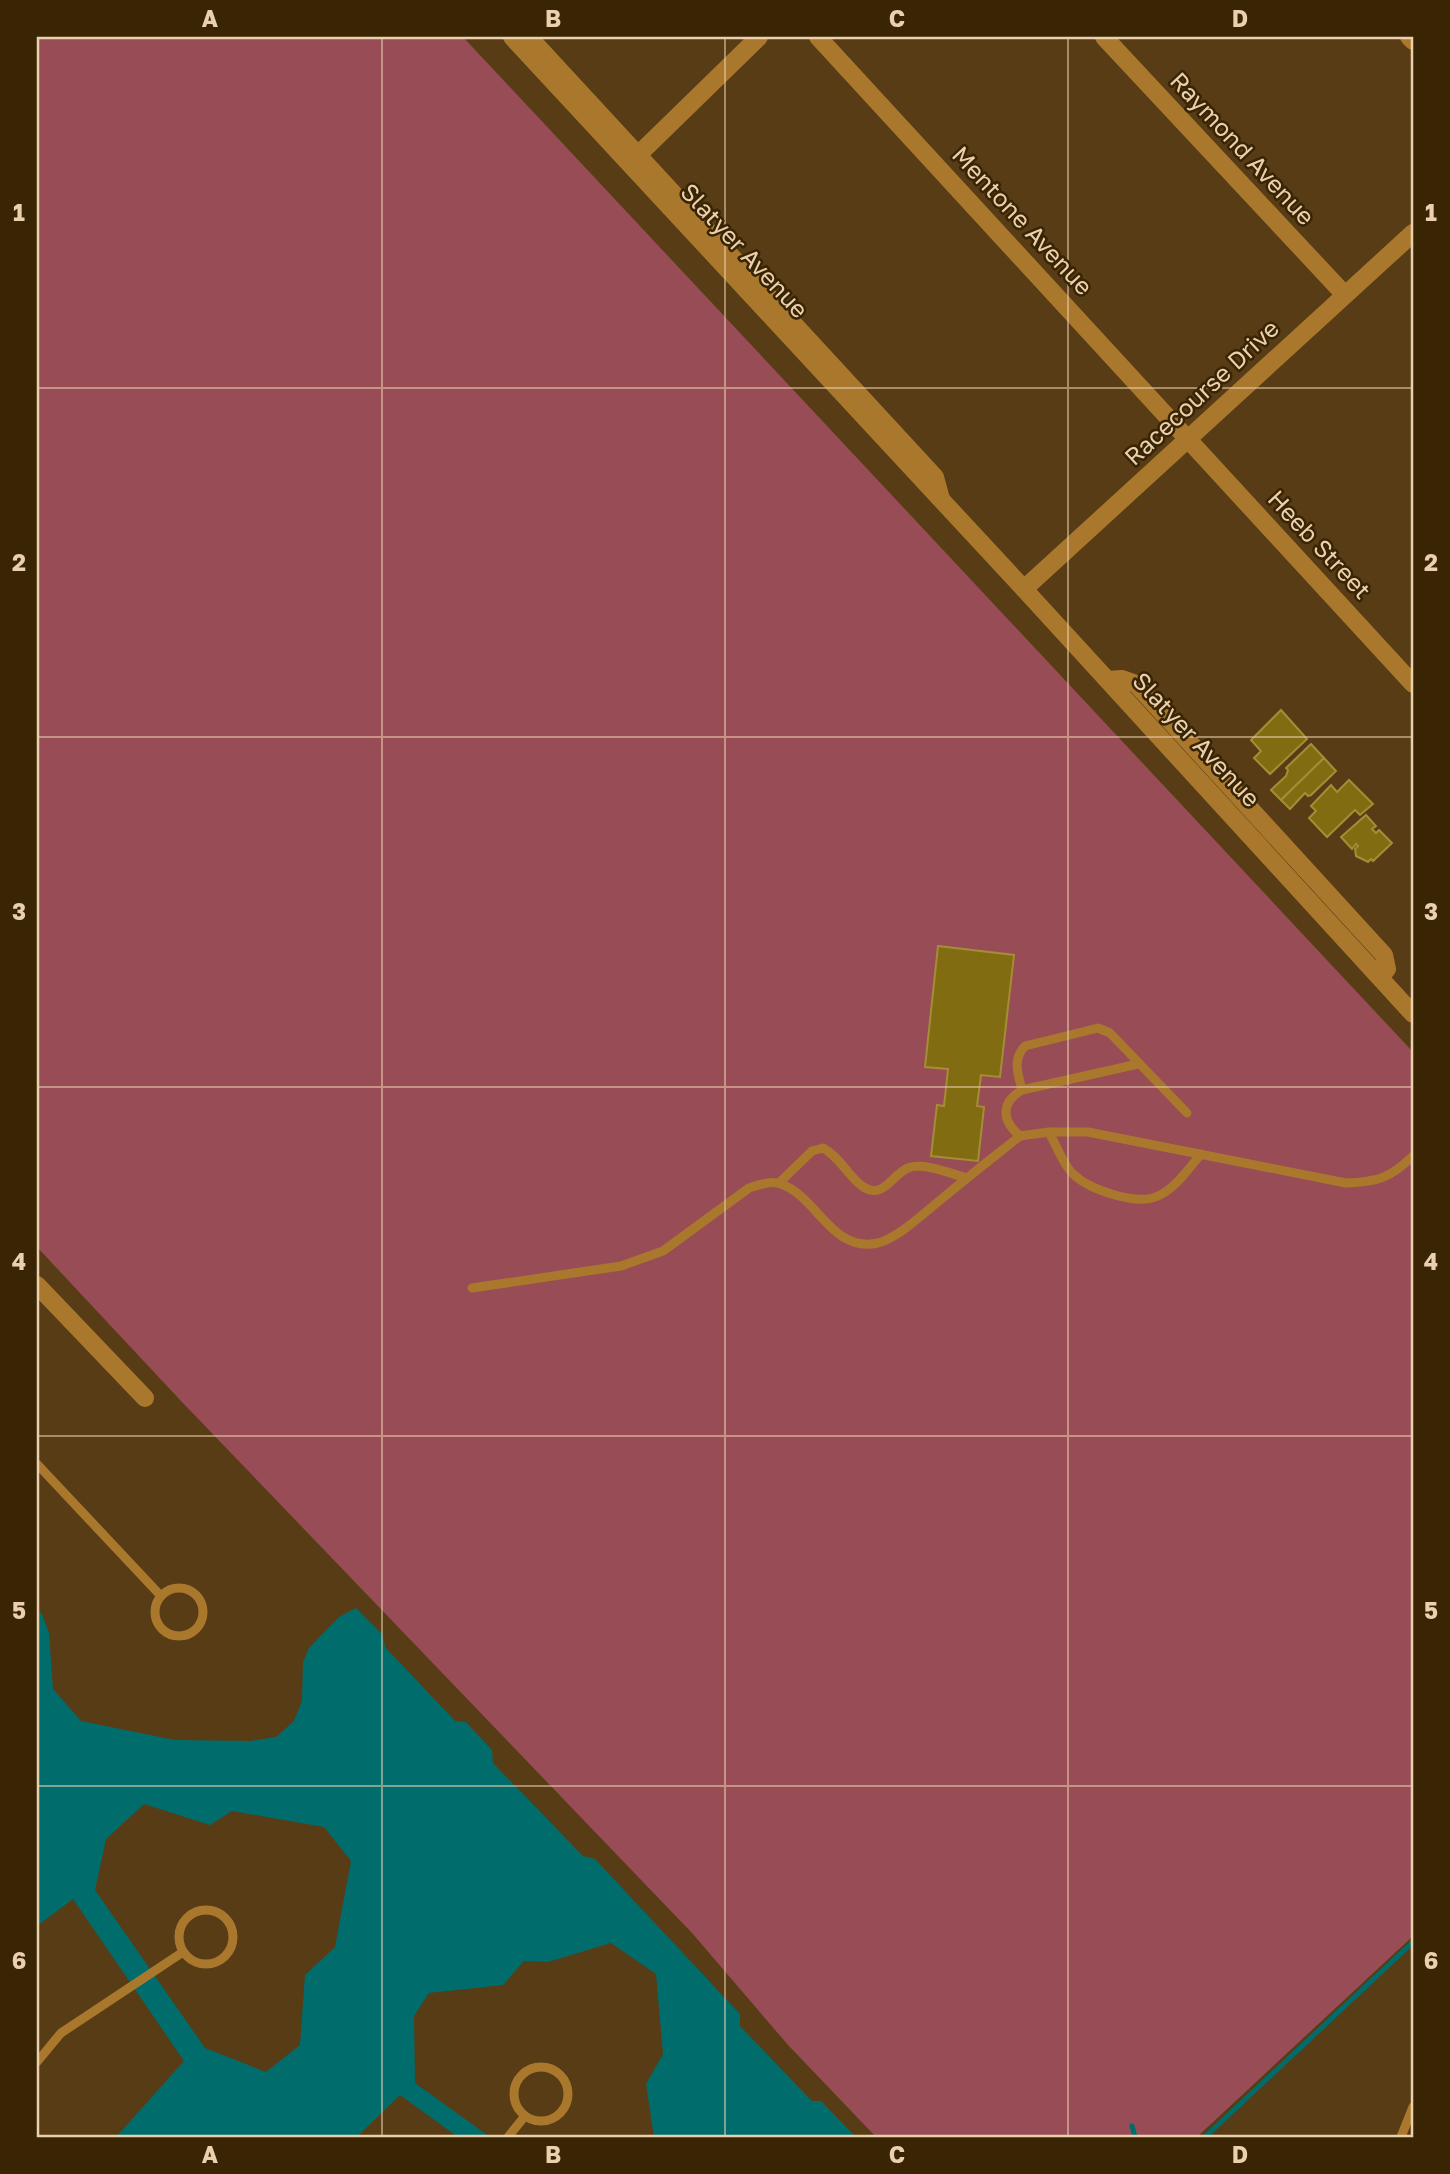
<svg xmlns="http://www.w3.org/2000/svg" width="1450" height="2174" font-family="'Golos Text',sans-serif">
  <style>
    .green { fill: #984c56 }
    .water { fill: #006d6c; fill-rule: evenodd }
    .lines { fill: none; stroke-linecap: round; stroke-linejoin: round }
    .stream { stroke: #006d6c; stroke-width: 5 }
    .building { fill: #826c12; stroke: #a58d36; stroke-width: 2 }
    .lane { stroke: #aa782d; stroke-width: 9 }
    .street { stroke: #aa782d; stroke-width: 18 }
    .secondary { stroke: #aa782d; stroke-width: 18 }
    .grid { fill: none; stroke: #ebd0ae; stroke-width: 2; stroke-opacity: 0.55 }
    .labels { text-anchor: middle; stroke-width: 5; stroke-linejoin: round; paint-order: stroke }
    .street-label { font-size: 24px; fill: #ebd0ae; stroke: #392404 }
    .neatline { fill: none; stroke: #ebd0ae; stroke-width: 2.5 }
    .grid-label { font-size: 23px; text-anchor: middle; font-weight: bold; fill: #ebd0ae }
  </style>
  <rect width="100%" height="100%" fill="#573c15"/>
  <polygon class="green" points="37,37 463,37 1413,1052 1413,1936 1197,2137 876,2137 788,2045 692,1933 181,1401 37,1247"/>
  <path class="water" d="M37,1608L42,1614L49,1633L53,1689L81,1721L175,1740L250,1741L276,1737L294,1721L302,1701L303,1662L309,1648L339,1617L356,1608L383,1635L385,1647L455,1721L466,1722L492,1750L493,1763L583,1856L595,1859L740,2014V2026L812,2101H821L856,2137H654L646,2084L663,2054L656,1974L611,1943L548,1962L524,1961L503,1985L429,1993L414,2016L415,2083L490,2137H458L400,2095L357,2137H116L184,2061L73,1899L37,1926ZM144,1804L210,1825L232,1811L324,1827L351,1861L335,1947L305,1975L300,2045L266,2072L205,2048L95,1890L106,1839Z"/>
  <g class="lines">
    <g class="stream">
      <polyline points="1132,2126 1135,2137"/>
      <polyline points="1205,2137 1413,1942"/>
    </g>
  </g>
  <g class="building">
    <polygon points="1281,710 1307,739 1270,774 1254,758 1261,751 1251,740"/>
    <polygon points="1311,744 1324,758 1281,800 1271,790 1286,776 1288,770 1286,768"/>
    <polygon points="1324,758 1336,771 1311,795 1308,796 1305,793 1290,809 1281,800"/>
    <polygon points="1349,780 1373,804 1360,815 1355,810 1327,837 1309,818 1316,811 1311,806 1331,785 1337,792"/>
    <polygon points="1366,815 1376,826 1372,829 1376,833 1379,830 1392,843 1373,861 1371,859 1368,862 1356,856 1355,849 1358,846 1356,844 1352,849 1341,837"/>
    <polygon points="938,946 1014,955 1000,1077 981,1075 977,1106 984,1107 978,1161 931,1156 937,1105 944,1106 948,1069 925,1067"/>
  </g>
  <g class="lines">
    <g class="lane">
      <path d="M1138,1064L1022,1090C1000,1103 1002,1121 1020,1136L1049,1132H1088L1346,1183C1378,1182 1390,1178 1413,1156"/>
      <path d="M1022,1090C1018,1073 1012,1060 1025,1046L1098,1028L1110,1033L1187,1113"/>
      <path d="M1049,1132C1056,1145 1063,1164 1073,1174C1090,1190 1137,1206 1158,1196C1176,1188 1189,1168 1201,1154"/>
      <path d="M779,1183L812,1151L823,1148C840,1157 847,1175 862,1186C883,1201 891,1175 908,1168C924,1162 951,1174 967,1178"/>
      <path d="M472,1288L621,1266L663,1251L749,1188C759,1185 771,1180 781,1184C818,1197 831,1253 878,1243C900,1237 926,1211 944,1197C969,1176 995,1156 1020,1136"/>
      <polyline points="37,1464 161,1596"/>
      <circle cx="179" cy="1612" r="24"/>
      <circle cx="206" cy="1937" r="27"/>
      <polyline points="37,2062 61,2033 183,1952"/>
      <circle cx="541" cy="2094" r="27"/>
      <polyline points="508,2137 525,2116"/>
      <polyline points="1401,2137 1413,2107"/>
    </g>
    <g class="street">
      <polyline points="529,37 935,477 941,499"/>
      <polyline points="818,37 1413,684"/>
      <polyline points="1104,37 1345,295"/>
      <polyline points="1409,37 1413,41"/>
      <polyline points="638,155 759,37"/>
      <polyline points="1024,589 1413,233"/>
      <polyline points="1108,680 1122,679 1136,684 1384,955 1387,969 1380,977"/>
      <polyline points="37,1285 145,1398"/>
    </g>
    <polyline class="secondary" points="512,37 1024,589 1413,1014"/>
  </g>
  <path class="grid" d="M382,37V2137M725,37V2137M1068,37V2137M37,388H1413M37,737H1413M37,1087H1413M37,1436H1413M37,1786H1413"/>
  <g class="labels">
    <g class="street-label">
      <text transform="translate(1242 149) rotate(47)" y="8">Raymond Avenue</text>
      <text transform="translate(1022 221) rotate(47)" y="8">Mentone Avenue</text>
      <text transform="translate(744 251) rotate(47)" y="8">Slatyer Avenue</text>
      <text transform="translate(1202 393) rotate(-43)" y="8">Racecourse Drive</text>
      <text transform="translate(1319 545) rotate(47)" y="8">Heeb Street</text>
      <text transform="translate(1196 740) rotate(47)" y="8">Slatyer Avenue</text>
    </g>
  </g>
  <rect width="1450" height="2174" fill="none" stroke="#392404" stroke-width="77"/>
  <rect x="38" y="38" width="1374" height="2098" class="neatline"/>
  <g class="grid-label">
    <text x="210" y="27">A</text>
    <text x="553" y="27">B</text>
    <text x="897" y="27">C</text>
    <text x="1240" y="27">D</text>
    <text x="19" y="221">1</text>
    <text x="1431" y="221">1</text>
    <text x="19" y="571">2</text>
    <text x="1431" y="571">2</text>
    <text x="19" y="920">3</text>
    <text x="1431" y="920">3</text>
    <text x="19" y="1270">4</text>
    <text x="1431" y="1270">4</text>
    <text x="19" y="1619">5</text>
    <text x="1431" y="1619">5</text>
    <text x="19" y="1969">6</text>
    <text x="1431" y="1969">6</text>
    <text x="210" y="2163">A</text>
    <text x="553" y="2163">B</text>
    <text x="897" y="2163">C</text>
    <text x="1240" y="2163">D</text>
  </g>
</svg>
